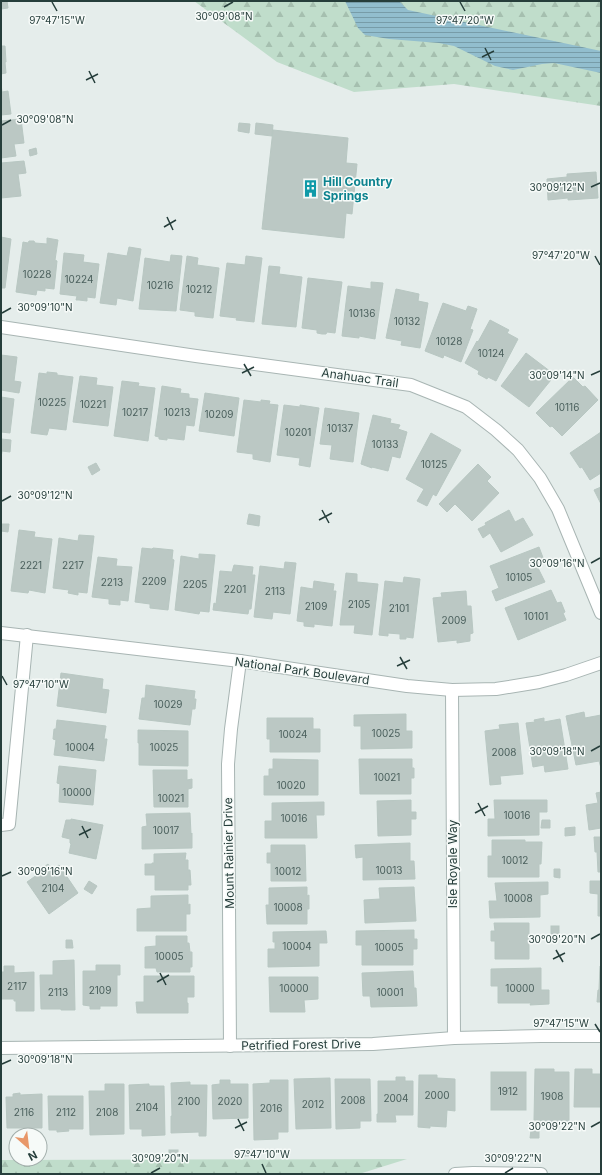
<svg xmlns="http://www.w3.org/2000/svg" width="602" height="1175" font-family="Inter,sans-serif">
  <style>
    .forest { fill: url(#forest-firs) }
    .water { fill: url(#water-rules) }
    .building { fill: #bbc8c4; stroke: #b8c7c2 }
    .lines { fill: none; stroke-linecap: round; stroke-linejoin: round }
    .minor-casing { stroke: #a8b5b3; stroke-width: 14 }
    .minor { stroke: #fff; stroke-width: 12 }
    .ticks { fill: none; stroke: #263e3b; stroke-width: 1.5 }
    .labels { text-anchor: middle; stroke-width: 3; stroke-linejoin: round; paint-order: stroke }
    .number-label { font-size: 10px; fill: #4b605d }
    .culture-label { font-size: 12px; font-weight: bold; fill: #0d838f; stroke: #f6faf8; text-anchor: start }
    .street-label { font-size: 12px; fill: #263e3b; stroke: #f6faf8 }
    .ticks-label { font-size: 10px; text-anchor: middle; fill: #263e3b; stroke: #f6faf8; stroke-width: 3; stroke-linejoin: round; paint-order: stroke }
  </style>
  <defs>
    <pattern id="forest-firs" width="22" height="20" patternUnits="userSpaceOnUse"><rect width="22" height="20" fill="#c0ddcb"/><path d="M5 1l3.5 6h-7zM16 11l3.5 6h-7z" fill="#a5bfaf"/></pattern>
    <pattern id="water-rules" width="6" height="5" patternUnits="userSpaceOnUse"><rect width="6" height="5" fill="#92bece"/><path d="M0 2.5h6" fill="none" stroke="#779ca8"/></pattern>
  </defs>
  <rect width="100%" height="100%" fill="#e5edeb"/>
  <g class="forest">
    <polygon points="194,1 601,1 601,106 454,84 354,92 277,62"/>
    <polygon points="407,1159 359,1174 1,1174 1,1160"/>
  </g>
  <polygon class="water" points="345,1 399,1 408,10 601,51 601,73 554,63 542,64 513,70 495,66 454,46 439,43 389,39 365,35 358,28"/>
  <g class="building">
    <polygon points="1,1 7,1 8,8 1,9"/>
    <polygon points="1,46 5,46 6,62 5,62 6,73 1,74"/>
    <polygon points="1,84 2,92 8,91 11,114 1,115"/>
    <polygon points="21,119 24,143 14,144 16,156 1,158 1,121"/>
    <polygon points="239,123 250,124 249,133 238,131"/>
    <polygon points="256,123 273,125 272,136 255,134"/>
    <polygon points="273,130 348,138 346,163 357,164 352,214 346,213 344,238 262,229"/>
    <polygon points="36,148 37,154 30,156 29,150"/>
    <polygon points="24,161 26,173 18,174 21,196 1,198 1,163"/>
    <polygon points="596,172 598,198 568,200 568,198 548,200 547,179 567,177 567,174"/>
    <polygon points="1,237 11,239 5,288 1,288"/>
    <polygon points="47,238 58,240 55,260 57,261 54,289 45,288 45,291 37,290 36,295 16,292 23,242 28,243 29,241 34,241 35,243 47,244"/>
    <polygon points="129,247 141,249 133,301 117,298 116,305 100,303 108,253 127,256"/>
    <polygon points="64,253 84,255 83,262 99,264 95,298 87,297 87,301 79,300 76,300 77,296 60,294"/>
    <polygon points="171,255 182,256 176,311 139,309 145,258 170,262"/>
    <polygon points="187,256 198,258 197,265 219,268 213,318 195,316 195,312 180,310"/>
    <polygon points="246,256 262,258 254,322 236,320 237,318 220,316 227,263 245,265"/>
    <polygon points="269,266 280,267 279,274 302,277 296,327 262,324"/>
    <polygon points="308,278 342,282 335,333 327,332 326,334 322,334 317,333 317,330 302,328"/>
    <polygon points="371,282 383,283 375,339 359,336 359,338 342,336 348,286 371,289"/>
    <polygon points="396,289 419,294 418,301 428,303 420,348 401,345 402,341 386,338"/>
    <polygon points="443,303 466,311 468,306 477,309 470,329 473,330 461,362 444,355 443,358 425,351"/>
    <polygon points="490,320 509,330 507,333 518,339 496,381 488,377 487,379 478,374 479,371 465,363 477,341 478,342"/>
    <polygon points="526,353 555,375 529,407 501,386"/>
    <polygon points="1,355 17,357 14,381 21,382 19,393 1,390"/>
    <polygon points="47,372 57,373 57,375 73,377 66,430 49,428 47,435 31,433 39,373 47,374"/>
    <polygon points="80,376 97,378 96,385 113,387 108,426 73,422"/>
    <polygon points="573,377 583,387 585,386 598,400 562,436 552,426 550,427 536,413"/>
    <polygon points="122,381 139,383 138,386 155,388 148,441 114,436"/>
    <polygon points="162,386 181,389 180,393 189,394 189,398 198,399 194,426 186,425 184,440 167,438 167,440 159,439 159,437 155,436"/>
    <polygon points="205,393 239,398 234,436 199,431"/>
    <polygon points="1,397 14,399 10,433 1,432"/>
    <polygon points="244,400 261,402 261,400 270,401 269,404 278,405 270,462 253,459 253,454 237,452"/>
    <polygon points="284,405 300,407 300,405 319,408 310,467 299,465 300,458 277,455"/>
    <polygon points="325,408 359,413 353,462 330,459 332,445 320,444"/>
    <polygon points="373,415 391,419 390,423 400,425 398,429 407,432 400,458 392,456 388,471 372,467 372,468 361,464"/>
    <polygon points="601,432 601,473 590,480 582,467 580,468 570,453"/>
    <polygon points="431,433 461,450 436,496 433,494 427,506 417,501 424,489 406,479"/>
    <polygon points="1,439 11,440 10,452 2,451 1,458"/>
    <polygon points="96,463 100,470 92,475 88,467"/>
    <polygon points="478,464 491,477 487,481 499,493 472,521 455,504 447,512 439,504"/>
    <polygon points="601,487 601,504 594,490"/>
    <polygon points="509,510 515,522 523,518 533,535 501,552 490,533 483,538 478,529 486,525 485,523"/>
    <polygon points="249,514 260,516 259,526 247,524"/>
    <polygon points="2,524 9,524 8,532 1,531"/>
    <polygon points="19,530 35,532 34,537 52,539 45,593 29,590 28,593 11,591"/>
    <polygon points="79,535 94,536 87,593 78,592 78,595 68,593 69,590 53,588 59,538 78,541"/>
    <polygon points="539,547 545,563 537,566 545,582 496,601 492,591 499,588 490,566"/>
    <polygon points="142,548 152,549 153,548 173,550 172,559 174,560 168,610 150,608 150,604 135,602"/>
    <polygon points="199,554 215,555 209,612 200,611 199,614 175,610 181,556 199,559"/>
    <polygon points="98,557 117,559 116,566 132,567 128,601 120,600 120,605 109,604 109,599 92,597"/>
    <polygon points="285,562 296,563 290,614 273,612 272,619 254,617 260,566 284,569"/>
    <polygon points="234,565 253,567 252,575 255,575 251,609 249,609 248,614 213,610 214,603 216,604 220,571 232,572"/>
    <polygon points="346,573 357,574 357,582 378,584 372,635 354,633 355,625 340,625"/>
    <polygon points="404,577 420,579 413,638 406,637 406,639 400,639 400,634 388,633 388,636 379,635 385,581 403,583"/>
    <polygon points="314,581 334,584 333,591 336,591 332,626 314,624 314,627 304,626 304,622 297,621 301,587 313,589"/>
    <polygon points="551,590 557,603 561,602 565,612 563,613 566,620 518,640 505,608"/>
    <polygon points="466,591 467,606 471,606 473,633 470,634 470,641 457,643 457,640 438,642 433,598 442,597 441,593"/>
    <polygon points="61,673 103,679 102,689 109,690 106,713 57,706"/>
    <polygon points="146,685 195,691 194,699 196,699 195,709 192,709 190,725 139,719 142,698 145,698"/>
    <polygon points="584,712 585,718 601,715 601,768 599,761 576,765 566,716"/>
    <polygon points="406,714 406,731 412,731 412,748 361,749 361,726 354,726 354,715"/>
    <polygon points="267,718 313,718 313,729 320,729 320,752 270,752 270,739 267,739"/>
    <polygon points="544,718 544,722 560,719 568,769 545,772 544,765 533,767 526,723 535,722 534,720"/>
    <polygon points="57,720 106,726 104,739 107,739 104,761 54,755 56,740 53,739 54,729 56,729"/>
    <polygon points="518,723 523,774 500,776 501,784 490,785 485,731 500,729 499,725"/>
    <polygon points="138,730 188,731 188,766 139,765 139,743 138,743"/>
    <polygon points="273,759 318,760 318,795 264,795 264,776 269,776 269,769 273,769"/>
    <polygon points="359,759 412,759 412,768 414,768 414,778 411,778 411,794 360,794"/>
    <polygon points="59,766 96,770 93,805 59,802 60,784 57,783"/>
    <polygon points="153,770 187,770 187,780 192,779 192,788 188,789 188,807 154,807"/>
    <polygon points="601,792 601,828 589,830 586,805 598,803 596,793"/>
    <polygon points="411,800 411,812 416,812 416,819 411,819 411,835 378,836 377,801"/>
    <polygon points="494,800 547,800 547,812 539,812 539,835 488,836 488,819 495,819"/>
    <polygon points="324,802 324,815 316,815 317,838 265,838 265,821 272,821 272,803"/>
    <polygon points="190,813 191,834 192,833 192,848 142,849 142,827 147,826 146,814"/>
    <polygon points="71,819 103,825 96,859 69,853 71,844 70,843 70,839 62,837 66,820 71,820"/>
    <polygon points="542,820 550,820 550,828 541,828"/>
    <polygon points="575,827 575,835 565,836 565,828"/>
    <polygon points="594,837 601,837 601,872 598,872 597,852 595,852"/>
    <polygon points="492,840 525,840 525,842 542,842 541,864 539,864 539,877 488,877 488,856 492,856"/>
    <polygon points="410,843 410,861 414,861 415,879 363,880 363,857 356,858 355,845"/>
    <polygon points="271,845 305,845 306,881 271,881 271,863 267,863 267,853 271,853"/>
    <polygon points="186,853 185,860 188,860 188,870 190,870 191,885 188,885 188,890 155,890 155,875 145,875 145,864 152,864 152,863 154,863 154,854"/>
    <polygon points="48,864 52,870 59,865 78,893 49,914 27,882 41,872 40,870"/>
    <polygon points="554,869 560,869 560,878 554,877"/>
    <polygon points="89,881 97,886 92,894 84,889"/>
    <polygon points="590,881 601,881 601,916 598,916 598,894 590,893"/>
    <polygon points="548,882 548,894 540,895 540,917 490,918 489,901 497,901 495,883"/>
    <polygon points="307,887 307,896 309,895 309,909 307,909 307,924 267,924 266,905 269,905 269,888"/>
    <polygon points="414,887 416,921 365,923 364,900 380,899 379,888"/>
    <polygon points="188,895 188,905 190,904 190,914 186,914 186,931 137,931 137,909 151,908 151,896"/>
    <polygon points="494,923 529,923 529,959 495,959 495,941 491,941 491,931 495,931"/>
    <rect x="551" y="926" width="8" height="8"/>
    <polygon points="414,930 414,939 417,939 417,949 413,949 413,965 362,965 362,945 356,945 356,931"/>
    <polygon points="326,931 327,943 319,943 319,966 268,967 268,949 275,949 275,942 273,942 273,932"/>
    <polygon points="156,936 187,936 187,943 189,943 190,952 192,952 192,967 190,967 190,972 157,972 156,968 145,968 145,947 156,946"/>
    <polygon points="66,940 72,940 73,948 66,948"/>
    <polygon points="74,960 75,1010 61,1010 61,1009 41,1009 40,975 53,975 53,961"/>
    <polygon points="96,965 120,965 120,975 117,975 117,1006 100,1006 100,1009 90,1009 90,1006 83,1005 83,971 96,971"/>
    <polygon points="4,966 14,966 14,973 34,972 34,1011 16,1011 16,1001 14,1001 14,999 1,999 1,972 4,972"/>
    <polygon points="600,966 601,966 601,1002 597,1002 598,990 599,990"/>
    <polygon points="541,968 541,990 549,990 549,1004 530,1005 531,1003 498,1003 498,986 491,986 491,969"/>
    <polygon points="413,971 414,988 416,988 417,1006 371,1007 370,996 363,996 362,973"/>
    <polygon points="144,976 194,976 194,997 187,997 187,1003 188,1003 188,1013 137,1013 136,1002 144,1002"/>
    <polygon points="269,977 318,977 318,999 304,1000 305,1012 270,1012"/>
    <polygon points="535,1069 554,1069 554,1072 569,1072 569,1122 538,1122 538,1120 534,1120"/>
    <polygon points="575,1069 592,1069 592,1074 601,1074 601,1107 574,1107"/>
    <rect x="491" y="1072" width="35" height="38"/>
    <polygon points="419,1075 437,1075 437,1078 455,1079 455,1111 447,1110 446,1127 430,1126 430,1128 418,1127"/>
    <polygon points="396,1077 405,1077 405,1081 413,1081 413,1115 395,1115 396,1122 377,1122 377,1114 378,1114 378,1081 396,1081"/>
    <polygon points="330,1078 331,1128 296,1129 294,1079"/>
    <polygon points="335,1079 370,1079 371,1121 360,1121 360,1128 336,1129"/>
    <polygon points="220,1080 230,1080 230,1084 248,1084 248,1118 213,1119 212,1085 220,1084"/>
    <polygon points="270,1080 288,1080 288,1132 278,1132 278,1139 254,1140 253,1084 270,1083"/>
    <polygon points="190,1082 190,1085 207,1085 206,1136 199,1136 199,1132 171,1133 171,1116 172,1116 171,1083"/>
    <polygon points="105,1084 124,1084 124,1134 90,1135 89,1091 105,1091"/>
    <polygon points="149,1084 149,1086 164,1086 165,1135 142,1136 142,1129 130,1129 129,1085"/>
    <polygon points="20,1093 20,1095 42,1094 42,1128 7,1128 6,1097 13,1097 13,1094"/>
    <polygon points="48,1096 83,1096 83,1129 68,1129 69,1131 57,1132 57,1130 49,1130"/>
    <polygon points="531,1130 539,1130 539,1138 530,1138"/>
    <polygon points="249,1149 250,1156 243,1156 242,1150"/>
    <rect x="169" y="1150" width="9" height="7"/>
  </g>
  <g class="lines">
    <defs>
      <g id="minor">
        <polyline points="1,327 196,356 411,385 466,407 496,430 518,450 540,478 558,509 601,613"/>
        <polyline points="1,633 240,661 407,686 452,690 496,689 539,682 566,675 601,663"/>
        <polyline points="452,690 454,1038"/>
        <polyline points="1,825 9,824 27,635"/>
        <polyline points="230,1046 228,764 231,729 240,661"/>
        <polyline points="1,1048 373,1044 454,1038 541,1036 601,1036"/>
        <polyline points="455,1174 473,1173 541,1174"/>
      </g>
    </defs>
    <use href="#minor" class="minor-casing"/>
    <use href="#minor" class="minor"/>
  </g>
  <path class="ticks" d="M52,2L57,11M460,2L465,11M224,7L233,2M485,48L491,60M482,57L494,51M89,71L95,83M86,80L98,74M2,125L11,120M591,187L600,183M167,217L173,230M164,227L176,220M595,256L600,265M2,313L11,308M244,364L251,376M242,373L254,367M591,375L600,371M2,501L11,496M322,510L329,523M319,520L332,513M591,563L600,558M400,657L407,669M397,666L410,660M2,676L7,685M591,751L600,746M478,803L485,816M475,813L488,806M82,826L88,838M79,835L91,829M2,876L11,872M591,939L600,934M556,950L563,962M553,959L565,953M160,973L166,985M157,982L169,975M595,1024L600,1032M2,1064L11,1060M238,1119L244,1131M591,1127L600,1122M235,1128L247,1122M262,1164L266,1173M151,1173L160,1168M505,1173L513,1168"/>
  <defs>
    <symbol id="building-bare" viewBox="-9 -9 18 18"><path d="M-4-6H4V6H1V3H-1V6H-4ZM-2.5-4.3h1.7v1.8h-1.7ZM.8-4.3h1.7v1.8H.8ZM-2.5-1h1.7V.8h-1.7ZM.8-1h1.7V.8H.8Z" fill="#0f9aa8" stroke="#f6faf8" stroke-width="2.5" paint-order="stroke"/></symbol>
  </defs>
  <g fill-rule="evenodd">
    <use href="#building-bare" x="298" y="176" width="25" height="25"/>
  </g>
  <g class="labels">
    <g class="number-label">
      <text x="37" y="278">10228</text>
      <text x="79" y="283">10224</text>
      <text x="160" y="289">10216</text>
      <text x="199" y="293">10212</text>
      <text x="362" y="317">10136</text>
      <text x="407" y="325">10132</text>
      <text x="449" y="345">10128</text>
      <text x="491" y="357">10124</text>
      <text x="52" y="406">10225</text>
      <text x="93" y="408">10221</text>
      <text x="567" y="411">10116</text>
      <text x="135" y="416">10217</text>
      <text x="177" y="416">10213</text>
      <text x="219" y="418">10209</text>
      <text x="340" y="432">10137</text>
      <text x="298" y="436">10201</text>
      <text x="385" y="448">10133</text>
      <text x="434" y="468">10125</text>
      <text x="31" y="569">2221</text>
      <text x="73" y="569">2217</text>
      <text x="519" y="581">10105</text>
      <text x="154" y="585">2209</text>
      <text x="112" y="586">2213</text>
      <text x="195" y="588">2205</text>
      <text x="235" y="593">2201</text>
      <text x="275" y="595">2113</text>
      <text x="359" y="608">2105</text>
      <text x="316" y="610">2109</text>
      <text x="399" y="612">2101</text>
      <text x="536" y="620">10101</text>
      <text x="454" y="624">2009</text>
      <text x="168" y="708">10029</text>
      <text x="386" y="737">10025</text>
      <text x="293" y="738">10024</text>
      <text x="80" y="751">10004</text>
      <text x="164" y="751">10025</text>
      <text x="504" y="756">2008</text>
      <text x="387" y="781">10021</text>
      <text x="291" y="789">10020</text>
      <text x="77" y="796">10000</text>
      <text x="171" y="802">10021</text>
      <text x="517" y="819">10016</text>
      <text x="294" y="822">10016</text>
      <text x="166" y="834">10017</text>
      <text x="515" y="864">10012</text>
      <text x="389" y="874">10013</text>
      <text x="288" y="875">10012</text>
      <text x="53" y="892">2104</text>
      <text x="518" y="902">10008</text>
      <text x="288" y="911">10008</text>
      <text x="297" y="950">10004</text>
      <text x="389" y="951">10005</text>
      <text x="169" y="960">10005</text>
      <text x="17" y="990">2117</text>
      <text x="294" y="992">10000</text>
      <text x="520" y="992">10000</text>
      <text x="100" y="994">2109</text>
      <text x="58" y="996">2113</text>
      <text x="390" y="996">10001</text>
      <text x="508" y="1095">1912</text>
      <text x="437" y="1099">2000</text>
      <text x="552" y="1100">1908</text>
      <text x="396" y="1102">2004</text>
      <text x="353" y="1104">2008</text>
      <text x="189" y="1105">2100</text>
      <text x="230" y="1105">2020</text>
      <text x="313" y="1108">2012</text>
      <text x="147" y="1111">2104</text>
      <text x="271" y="1112">2016</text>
      <text x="24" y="1116">2116</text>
      <text x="66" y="1116">2112</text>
      <text x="107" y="1116">2108</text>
    </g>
    <g class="culture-label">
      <text x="323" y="186">Hill Country<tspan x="323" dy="14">Springs</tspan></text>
    </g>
    <g class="street-label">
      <text transform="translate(360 378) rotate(8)" y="4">Anahuac Trail</text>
      <text transform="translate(302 671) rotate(8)" y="4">National Park Boulevard</text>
      <text transform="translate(229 853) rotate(-91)" y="4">Mount Rainier Drive</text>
      <text transform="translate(453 864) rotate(-90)" y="4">Isle Royale Way</text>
      <text transform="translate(301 1045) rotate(-1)" y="4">Petrified Forest Drive</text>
    </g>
  </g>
  <g class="ticks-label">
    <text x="224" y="20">30°09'08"N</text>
    <text x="57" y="24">97°47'15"W</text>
    <text x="465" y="24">97°47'20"W</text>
    <text x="45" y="123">30°09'08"N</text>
    <text x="557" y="191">30°09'12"N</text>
    <text x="561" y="259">97°47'20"W</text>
    <text x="45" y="311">30°09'10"N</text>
    <text x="557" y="379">30°09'14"N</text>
    <text x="45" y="499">30°09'12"N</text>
    <text x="557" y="567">30°09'16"N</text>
    <text x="41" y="688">97°47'10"W</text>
    <text x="557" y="755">30°09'18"N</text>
    <text x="45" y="875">30°09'16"N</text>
    <text x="557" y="943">30°09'20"N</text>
    <text x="561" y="1027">97°47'15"W</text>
    <text x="45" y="1063">30°09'18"N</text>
    <text x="557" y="1130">30°09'22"N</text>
    <text x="262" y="1158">97°47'10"W</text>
    <text x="160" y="1162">30°09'20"N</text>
    <text x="513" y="1162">30°09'22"N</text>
  </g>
  <rect width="602" height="1175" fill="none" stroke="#263e3b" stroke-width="4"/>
  <g transform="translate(28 1147) rotate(152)"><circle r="19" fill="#f6faf8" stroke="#a3afac"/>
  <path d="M0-3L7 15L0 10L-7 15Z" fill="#e89769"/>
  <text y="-6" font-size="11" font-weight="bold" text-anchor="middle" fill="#263e3b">N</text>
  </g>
</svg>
